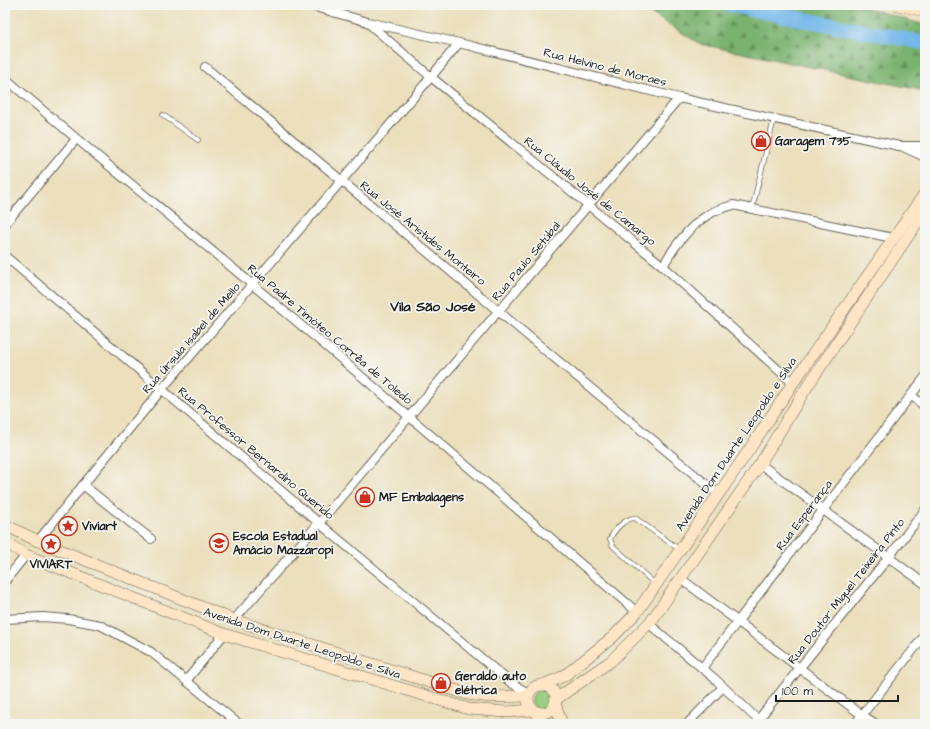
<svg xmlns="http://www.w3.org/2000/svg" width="930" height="729" font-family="'Architects Daughter',sans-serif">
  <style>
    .green { fill: #99cf81; stroke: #5a764e }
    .forest { fill: url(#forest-firs); stroke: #4b6746 }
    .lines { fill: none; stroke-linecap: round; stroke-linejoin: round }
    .river { stroke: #74b7e9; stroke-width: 15 }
    .lane-casing { stroke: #646054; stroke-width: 5.5 }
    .street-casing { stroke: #646054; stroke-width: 10 }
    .secondary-casing { stroke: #646054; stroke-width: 12 }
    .lane { stroke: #fff; stroke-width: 4 }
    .street { stroke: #fff; stroke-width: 8 }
    .secondary { stroke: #fde5c5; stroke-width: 11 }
    .labels { text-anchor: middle; stroke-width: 3.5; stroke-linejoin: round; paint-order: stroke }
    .street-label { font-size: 12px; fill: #1c1c1c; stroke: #f6f6f2 }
    .poi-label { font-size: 12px; font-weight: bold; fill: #1c1c1c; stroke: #f6f6f2; text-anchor: start }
    .quarter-label { font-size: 14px; font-weight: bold; fill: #1c1c1c; stroke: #f6f6f2 }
  </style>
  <defs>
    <pattern id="forest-firs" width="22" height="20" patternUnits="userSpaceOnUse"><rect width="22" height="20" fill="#7ab26f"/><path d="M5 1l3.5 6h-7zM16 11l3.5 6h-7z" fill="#63905a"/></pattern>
  </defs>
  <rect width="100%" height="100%" fill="#f6f6f2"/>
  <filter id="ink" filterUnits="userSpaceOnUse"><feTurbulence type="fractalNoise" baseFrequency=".025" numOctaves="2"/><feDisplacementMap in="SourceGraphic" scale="8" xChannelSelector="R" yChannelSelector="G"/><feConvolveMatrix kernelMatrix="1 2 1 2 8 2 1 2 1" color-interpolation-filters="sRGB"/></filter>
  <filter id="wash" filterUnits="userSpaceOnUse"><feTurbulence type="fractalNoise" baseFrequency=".012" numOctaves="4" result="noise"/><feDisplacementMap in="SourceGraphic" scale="16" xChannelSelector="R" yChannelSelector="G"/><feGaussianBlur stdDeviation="0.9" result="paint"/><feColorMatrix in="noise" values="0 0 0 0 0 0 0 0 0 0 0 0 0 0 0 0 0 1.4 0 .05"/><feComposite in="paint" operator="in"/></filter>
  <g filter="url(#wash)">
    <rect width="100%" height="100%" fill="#ebdfbc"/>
    <circle class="green" cx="542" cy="700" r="10"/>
    <polygon class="forest" points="638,5 857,5 925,25 925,91 700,44"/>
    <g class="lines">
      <polyline class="river" points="730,5 925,43"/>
    </g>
  </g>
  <g filter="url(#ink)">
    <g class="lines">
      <defs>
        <g id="lane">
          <polyline points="163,115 198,140"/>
          <polyline points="752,209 774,119"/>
          <path d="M655,584L613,546L610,539C614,530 625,518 635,518L680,550"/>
        </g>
        <g id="street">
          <polyline points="308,5 368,22 459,43 679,98 899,146 925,146"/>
          <polyline points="368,23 431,77 663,266 793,383"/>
          <polyline points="205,67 718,494"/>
          <path d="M5,78C87,149 171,216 254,286C383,393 510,503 637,612"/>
          <polyline points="903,147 925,157"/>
          <polyline points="5,224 76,139"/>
          <polyline points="5,256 319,523 510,682 529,694"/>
          <path d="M663,266C675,245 690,224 713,212C719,209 727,207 733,205L893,238"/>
          <polyline points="911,395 925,407"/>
          <polyline points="760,464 925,584"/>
          <polyline points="83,485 151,539"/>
          <polyline points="38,541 83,485 162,389 431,77 459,43"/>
          <polyline points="680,578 862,715 876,724"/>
          <polyline points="5,581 26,555"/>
          <polyline points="5,619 43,617 68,619 100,625 151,652 239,724"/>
          <polyline points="234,620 319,523 679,98"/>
          <polyline points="649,624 714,678 758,720"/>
          <polyline points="702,668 925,377"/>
          <polyline points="186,681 224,634"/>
          <polyline points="687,724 723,687"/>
          <polyline points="757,724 758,720 888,558 925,510"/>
          <polyline points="855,724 925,635"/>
        </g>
        <g id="secondary">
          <polyline points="897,5 925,11"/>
          <polyline points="5,525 38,541 234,620 467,694 490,697 528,696"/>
          <polyline points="5,542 26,555 224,634 469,709 506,712 533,710"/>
          <circle cx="542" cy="699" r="14"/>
          <polyline points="543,685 564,676 613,637 637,612 747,453 793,383 925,193"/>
          <polyline points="556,699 611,661 652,620 760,464 805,390 925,211"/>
          <polyline points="555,703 562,724"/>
          <polyline points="536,712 542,724"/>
        </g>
      </defs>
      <use href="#lane" class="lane-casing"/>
      <use href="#street" class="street-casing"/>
      <use href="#secondary" class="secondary-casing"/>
      <use href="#lane" class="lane"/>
      <use href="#street" class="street"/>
      <use href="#secondary" class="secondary"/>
    </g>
  </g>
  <defs>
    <symbol id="shop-ring" viewBox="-11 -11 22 22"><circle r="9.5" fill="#f6f6f2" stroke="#c8321e" stroke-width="1.5"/><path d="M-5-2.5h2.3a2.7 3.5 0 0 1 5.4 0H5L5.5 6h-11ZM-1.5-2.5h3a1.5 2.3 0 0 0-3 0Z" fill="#c8321e"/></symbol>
    <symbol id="sight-ring" viewBox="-11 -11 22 22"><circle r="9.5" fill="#f6f6f2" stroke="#c8321e" stroke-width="1.5"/><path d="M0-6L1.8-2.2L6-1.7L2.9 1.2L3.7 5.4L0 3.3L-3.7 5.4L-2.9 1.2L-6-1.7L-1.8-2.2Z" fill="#c8321e"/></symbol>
    <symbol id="school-ring" viewBox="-11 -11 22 22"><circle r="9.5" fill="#f6f6f2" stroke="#c8321e" stroke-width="1.5"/><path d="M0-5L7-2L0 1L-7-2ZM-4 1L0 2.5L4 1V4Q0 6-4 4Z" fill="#c8321e"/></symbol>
  </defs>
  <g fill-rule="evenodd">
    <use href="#shop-ring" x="750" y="130" width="22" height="22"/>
    <use href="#shop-ring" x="354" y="486" width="22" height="22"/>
    <use href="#sight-ring" x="57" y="515" width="22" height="22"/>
    <use href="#school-ring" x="208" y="532" width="22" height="22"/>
    <use href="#sight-ring" x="40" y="533" width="22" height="22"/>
    <use href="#shop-ring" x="430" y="672" width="22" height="22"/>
  </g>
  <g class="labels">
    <g class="street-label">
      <text transform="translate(605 67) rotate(14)" y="4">Rua Helvino de Moraes</text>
      <text transform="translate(590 191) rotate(39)" y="4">Rua Cláudio José de Camargo</text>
      <text transform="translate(423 233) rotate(39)" y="4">Rua José Aristides Monteiro</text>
      <text transform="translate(526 261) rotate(-50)" y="4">Rua Paulo Setúbal</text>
      <text transform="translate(330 334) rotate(40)" y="4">Rua Padre Timóteo Corrêa de Toledo</text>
      <text transform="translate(191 338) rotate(-49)" y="4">Rua Úrsula Isabel de Mello</text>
      <text transform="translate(736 444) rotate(-56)" y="4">Avenida Dom Duarte Leopoldo e Silva</text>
      <text transform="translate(256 453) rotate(40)" y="4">Rua Professor Bernardino Querido</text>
      <text transform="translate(804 515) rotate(-53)" y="4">Rua Esperança</text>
      <text transform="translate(846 591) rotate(-52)" y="4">Rua Doutor Miguel Teixeira Pinto</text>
      <text transform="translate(302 643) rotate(18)" y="4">Avenida Dom Duarte Leopoldo e Silva</text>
    </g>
    <g class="poi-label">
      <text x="775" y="145">Garagem 735</text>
      <text x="379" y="501">MF Embalagens</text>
      <text x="82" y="530">Viviart</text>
      <text x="233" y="540">Escola Estadual<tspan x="233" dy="14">Amácio Mazzaropi</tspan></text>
      <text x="51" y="568" text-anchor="middle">VIVIART</text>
      <text x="455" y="680">Geraldo auto<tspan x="455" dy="14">elétrica</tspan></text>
    </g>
    <g class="quarter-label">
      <text x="433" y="311">Vila São José</text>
    </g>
  </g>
  <rect width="930" height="729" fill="none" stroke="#f6f6f2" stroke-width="20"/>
  <path d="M776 695v6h122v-6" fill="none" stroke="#1c1c1c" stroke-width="2"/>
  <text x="782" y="695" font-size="12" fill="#1c1c1c" stroke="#f6f6f2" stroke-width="3" paint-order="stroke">100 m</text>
</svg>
